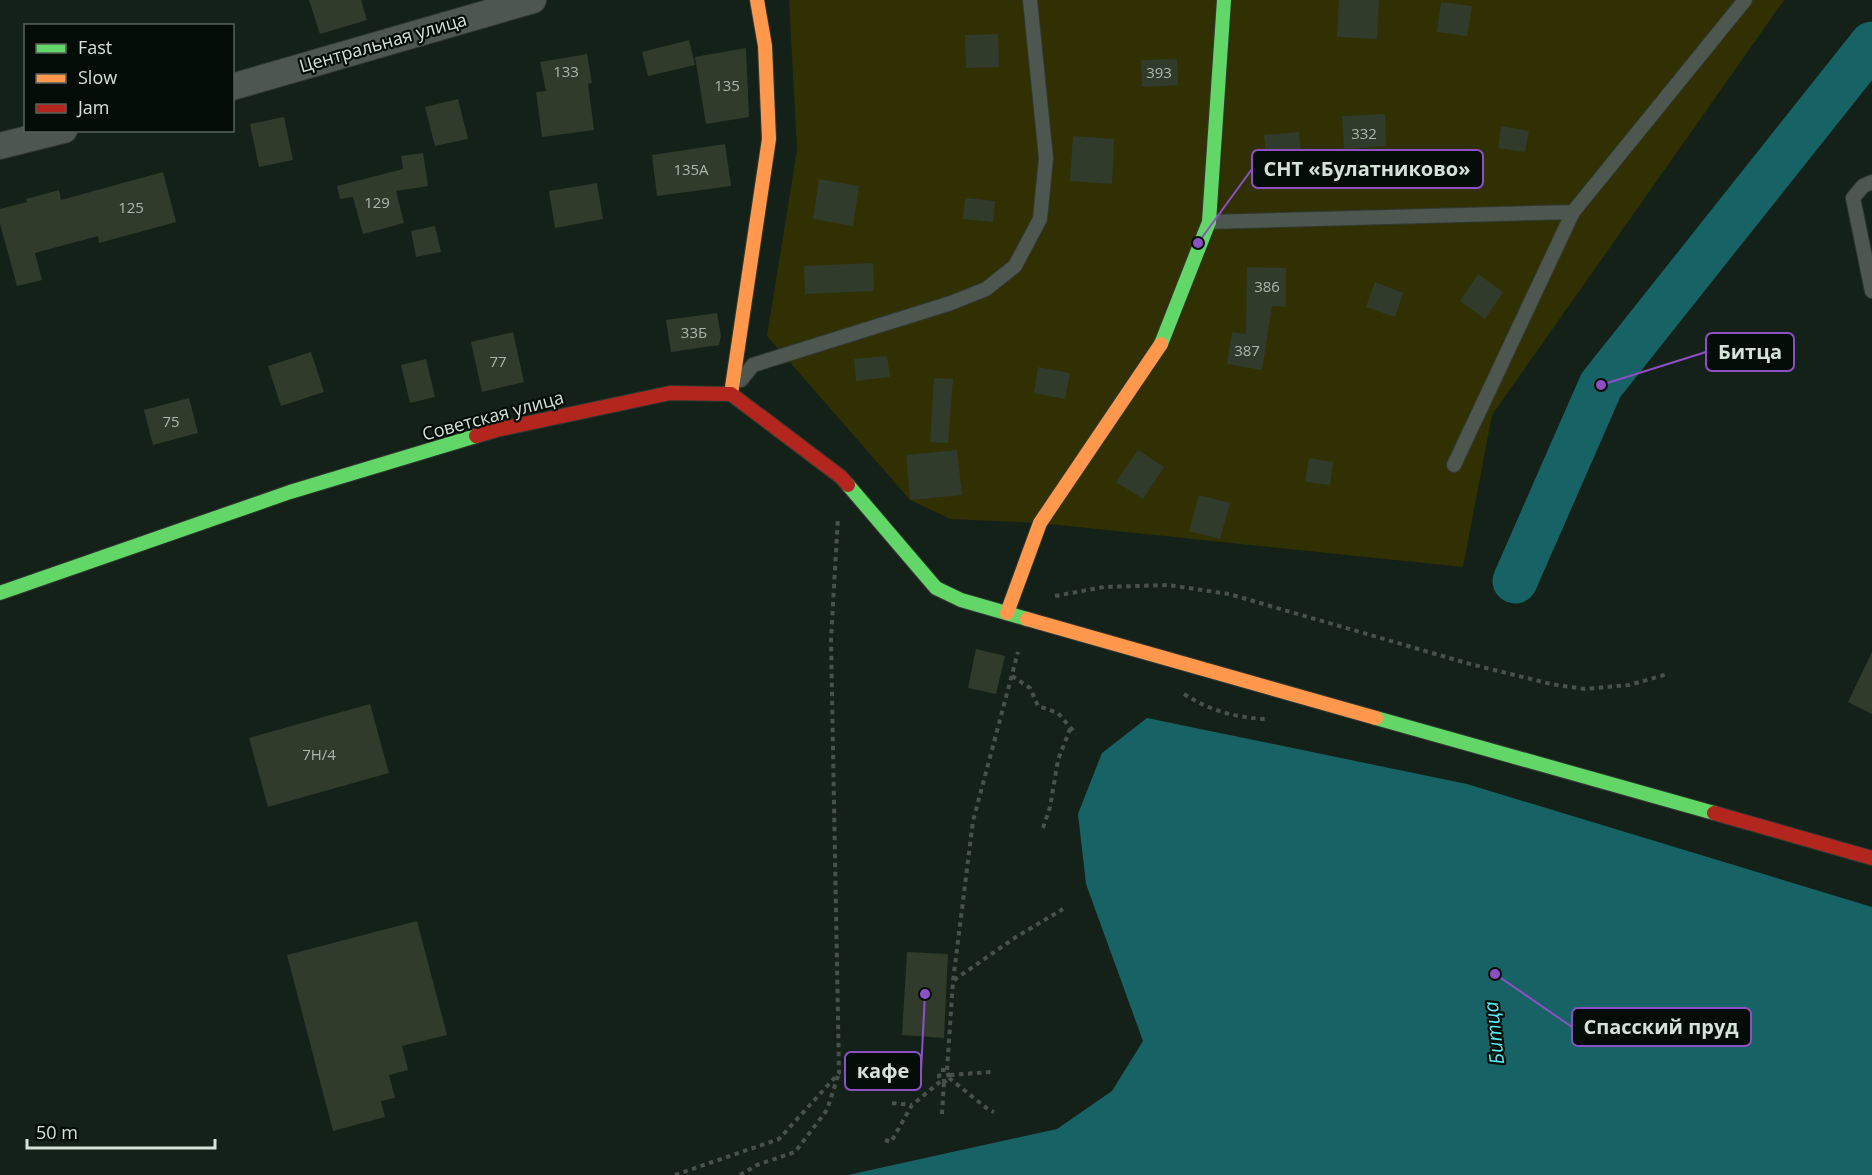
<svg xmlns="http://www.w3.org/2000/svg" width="1872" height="1175" font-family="'Open Sans',sans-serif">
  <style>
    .green { fill: #303003 }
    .water { fill: #176265 }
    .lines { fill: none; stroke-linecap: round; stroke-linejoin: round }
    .river { stroke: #176265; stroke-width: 45 }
    .building { fill: #303b2b }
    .lane-casing { stroke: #303932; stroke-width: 16 }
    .street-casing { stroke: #303932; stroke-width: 28 }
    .fast-casing { stroke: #303932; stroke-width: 16 }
    .slow-casing { stroke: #303932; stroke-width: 16 }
    .jam-casing { stroke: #303932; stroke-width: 16 }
    .path { stroke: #48514b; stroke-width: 4; stroke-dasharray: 4.5 4.5; stroke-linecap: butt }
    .lane { stroke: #4d564f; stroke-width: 14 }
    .street { stroke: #4d564f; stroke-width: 26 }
    .fast { stroke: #63d668; stroke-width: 14 }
    .slow { stroke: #ff974d; stroke-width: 14 }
    .jam { stroke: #b3261e; stroke-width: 14 }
    .labels { text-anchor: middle; stroke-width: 4.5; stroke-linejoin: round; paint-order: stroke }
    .number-label { font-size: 15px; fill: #abb8ad }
    .street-label { font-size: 18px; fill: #d4e2d8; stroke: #040c07 }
    .water-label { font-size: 20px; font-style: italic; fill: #5aeaf2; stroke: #040c07 }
    .leader { fill: none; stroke: #8d50c4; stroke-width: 2 }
    .callout-dot { fill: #8d50c4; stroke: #040c07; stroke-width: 2 }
    .callout { fill: #040c07; stroke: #8d50c4; stroke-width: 2 }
    .callout-label { font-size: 20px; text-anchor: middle; font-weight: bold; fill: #d4e2d8 }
  </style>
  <rect width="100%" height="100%" fill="#142118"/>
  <polygon class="green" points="789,0 1784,0 1492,415 1463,567 1040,523 950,519 910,500 767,336 797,150"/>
  <polygon class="water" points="1147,718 1467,784 1872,907 1872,1175 848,1175 1057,1129 1112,1091 1143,1041 1086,884 1078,814 1102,753"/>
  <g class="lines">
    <polyline class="river" points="1515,581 1601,385 1872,44"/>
  </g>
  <g class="building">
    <polygon points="309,0 361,0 367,20 320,34"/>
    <polygon points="1339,0 1379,0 1377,39 1337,37"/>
    <polygon points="1441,2 1472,6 1467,36 1437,32"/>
    <polygon points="998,34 999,67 966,68 965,35"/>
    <polygon points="689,40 695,65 648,76 642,52"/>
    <polygon points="746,48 749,117 706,124 695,57"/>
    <polygon points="587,54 592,83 588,84 594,130 542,137 536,92 546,91 540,62"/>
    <polygon points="1177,59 1178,85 1142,87 1141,60"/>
    <polygon points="458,99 468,139 435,146 425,107"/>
    <polygon points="1385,114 1386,146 1344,149 1342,116"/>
    <polygon points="284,117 293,160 259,167 250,124"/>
    <polygon points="1501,126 1529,131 1525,152 1498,148"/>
    <polygon points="1299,132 1301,152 1266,155 1264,135"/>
    <polygon points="1073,136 1114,139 1112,184 1070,181"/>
    <polygon points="725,144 731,186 657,196 652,155"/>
    <polygon points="423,153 428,186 396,191 404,223 363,234 353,197 340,199 337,186 403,169 401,156"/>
    <polygon points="163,172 176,222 99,243 98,236 35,253 42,280 17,286 0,224 0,209 27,202 26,199 59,190 61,200"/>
    <polygon points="819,179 859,186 853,226 813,219"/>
    <polygon points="597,183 603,219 555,228 549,191"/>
    <polygon points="965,198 995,201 993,222 963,219"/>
    <polygon points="435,226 441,252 416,257 411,231"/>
    <polygon points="873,263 874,291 805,294 804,266"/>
    <polygon points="1247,267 1286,268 1286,307 1272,306 1262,370 1227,364 1232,332 1246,334"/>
    <polygon points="1478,274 1503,292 1485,319 1460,301"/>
    <polygon points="1375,282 1403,293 1395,317 1366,307"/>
    <polygon points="717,313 721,336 719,345 671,352 666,320"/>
    <polygon points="513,332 524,382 482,392 471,342"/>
    <polygon points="311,352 324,392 281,406 268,366"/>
    <polygon points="887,356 890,377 856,381 854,359"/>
    <polygon points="426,359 435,397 410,403 401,365"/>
    <polygon points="1038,367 1070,373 1065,399 1034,393"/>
    <polygon points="934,378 953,379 948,443 930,442"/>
    <polygon points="189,398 198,433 153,445 144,410"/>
    <polygon points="957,450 962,495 910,500 906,455"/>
    <polygon points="1138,450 1164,467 1143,499 1116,482"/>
    <polygon points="1309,458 1333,462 1330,485 1305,482"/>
    <polygon points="1199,495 1230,503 1220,539 1189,531"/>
    <polygon points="976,649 1005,656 996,694 968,688"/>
    <polygon points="1872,652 1872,714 1848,702"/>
    <polygon points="370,704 389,773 268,807 249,738"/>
    <polygon points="417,921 447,1035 402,1046 408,1070 389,1075 395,1098 381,1101 385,1117 333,1131 287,955"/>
    <polygon points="907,952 948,954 944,1038 902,1035"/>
  </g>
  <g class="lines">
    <defs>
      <g id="lane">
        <polyline points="1872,182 1863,186 1853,198 1872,291"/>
        <polyline points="1209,222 1573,212 1745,0"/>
        <polyline points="741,380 753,365 951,303 986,289 1015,266 1040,219 1046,158 1030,0"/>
        <polyline points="1454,465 1573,212"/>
      </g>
      <g id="street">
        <polyline points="232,87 533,0"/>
        <polyline points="0,146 64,130"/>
      </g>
      <g id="fast">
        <polyline points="1161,344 1209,222 1224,0"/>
        <polyline points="848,485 936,588 961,600 1027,619"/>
        <polyline points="0,593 290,492 476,436"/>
        <polyline points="1376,718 1714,813"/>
      </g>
      <g id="slow">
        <polyline points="731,394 769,139 765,46 757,0"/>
        <polyline points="1007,613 1040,523 1161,344"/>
        <polyline points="1027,619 1376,718"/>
      </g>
      <g id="jam">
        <polyline points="476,436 496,430 670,393 731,394 841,477 848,485"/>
        <polyline points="1714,813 1872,858"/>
      </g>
    </defs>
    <use href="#lane" class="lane-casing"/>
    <use href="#street" class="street-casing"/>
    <use href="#fast" class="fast-casing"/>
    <use href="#slow" class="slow-casing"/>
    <use href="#jam" class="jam-casing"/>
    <g class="path">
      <polyline points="1055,596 1104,587 1168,585 1229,594 1470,664 1551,684 1585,689 1629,685 1668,674"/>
      <polyline points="1012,676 1030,688 1038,706 1058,713 1076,734"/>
      <path d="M1184,694C1210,711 1237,718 1267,719"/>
      <polyline points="1043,828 1050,807 1058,760 1070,729"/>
      <polyline points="954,980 1016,937 1063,909"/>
      <polyline points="947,1070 953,981 973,821 1018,652"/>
      <polyline points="950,1075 991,1072"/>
      <polyline points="949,1078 989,1110 994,1112"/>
      <polyline points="892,1103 912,1105"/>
      <polyline points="942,1114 944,1081"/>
      <polyline points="885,1140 891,1142 912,1105 941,1081 939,1077 940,1070 947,1070 949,1078 946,1081 941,1081"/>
      <polyline points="675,1175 779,1139 839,1073 831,639 838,517"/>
      <polyline points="740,1175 757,1165 795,1152 827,1110 838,1076"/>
    </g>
    <use href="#lane" class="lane"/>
    <use href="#street" class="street"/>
    <use href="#fast" class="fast"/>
    <use href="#slow" class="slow"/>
    <use href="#jam" class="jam"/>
  </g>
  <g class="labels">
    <g class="number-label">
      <text x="566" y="77">133</text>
      <text x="1159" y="78">393</text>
      <text x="727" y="91">135</text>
      <text x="1364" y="139">332</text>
      <text x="691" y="175">135А</text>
      <text x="377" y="208">129</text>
      <text x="131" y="213">125</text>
      <text x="1267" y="292">386</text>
      <text x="694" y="338">33Б</text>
      <text x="1247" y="356">387</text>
      <text x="498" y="367">77</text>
      <text x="171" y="427">75</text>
      <text x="319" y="760">7Н/4</text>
    </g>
    <g class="street-label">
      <text transform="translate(383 43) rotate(-16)" y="6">Центральная улица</text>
      <text transform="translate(493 416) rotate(-15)" y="6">Советская улица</text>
    </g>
    <g class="water-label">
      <text transform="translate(1494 1033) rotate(-96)" y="7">Битца</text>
    </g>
  </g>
  <path class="leader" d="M1198 243L1252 169M1601 385L1706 352M1495 974L1572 1027M925 994L921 1071"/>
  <g class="callout-dot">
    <circle cx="1198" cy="243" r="6"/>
    <circle cx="1601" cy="385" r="6"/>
    <circle cx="1495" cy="974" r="6"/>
    <circle cx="925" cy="994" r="6"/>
  </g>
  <g class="callout">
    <rect x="1252" y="150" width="231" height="38" rx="6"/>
    <rect x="1706" y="333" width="88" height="38" rx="6"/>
    <rect x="1572" y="1008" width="179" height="38" rx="6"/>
    <rect x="845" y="1052" width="76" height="38" rx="6"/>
  </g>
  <g class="callout-label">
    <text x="1367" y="176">СНТ «Булатниково»</text>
    <text x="1750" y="359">Битца</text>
    <text x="1661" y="1034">Спасский пруд</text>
    <text x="883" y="1078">кафе</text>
  </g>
  <rect x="24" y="24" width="210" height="108" fill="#040c07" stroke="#57625b" stroke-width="1.5"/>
  <rect x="36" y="44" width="30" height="9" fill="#63d668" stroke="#57625b" stroke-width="1.5"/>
  <text x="78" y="54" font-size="18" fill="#d4e2d8">Fast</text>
  <rect x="36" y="74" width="30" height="9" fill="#ff974d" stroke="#57625b" stroke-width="1.5"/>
  <text x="78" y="84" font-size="18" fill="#d4e2d8">Slow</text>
  <rect x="36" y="104" width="30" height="9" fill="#b3261e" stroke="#57625b" stroke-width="1.5"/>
  <text x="78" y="114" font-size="18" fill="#d4e2d8">Jam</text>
  <path d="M27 1139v9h188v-9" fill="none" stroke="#d4e2d8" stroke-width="3"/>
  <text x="36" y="1139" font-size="18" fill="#d4e2d8" stroke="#040c07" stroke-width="4.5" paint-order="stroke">50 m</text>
</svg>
